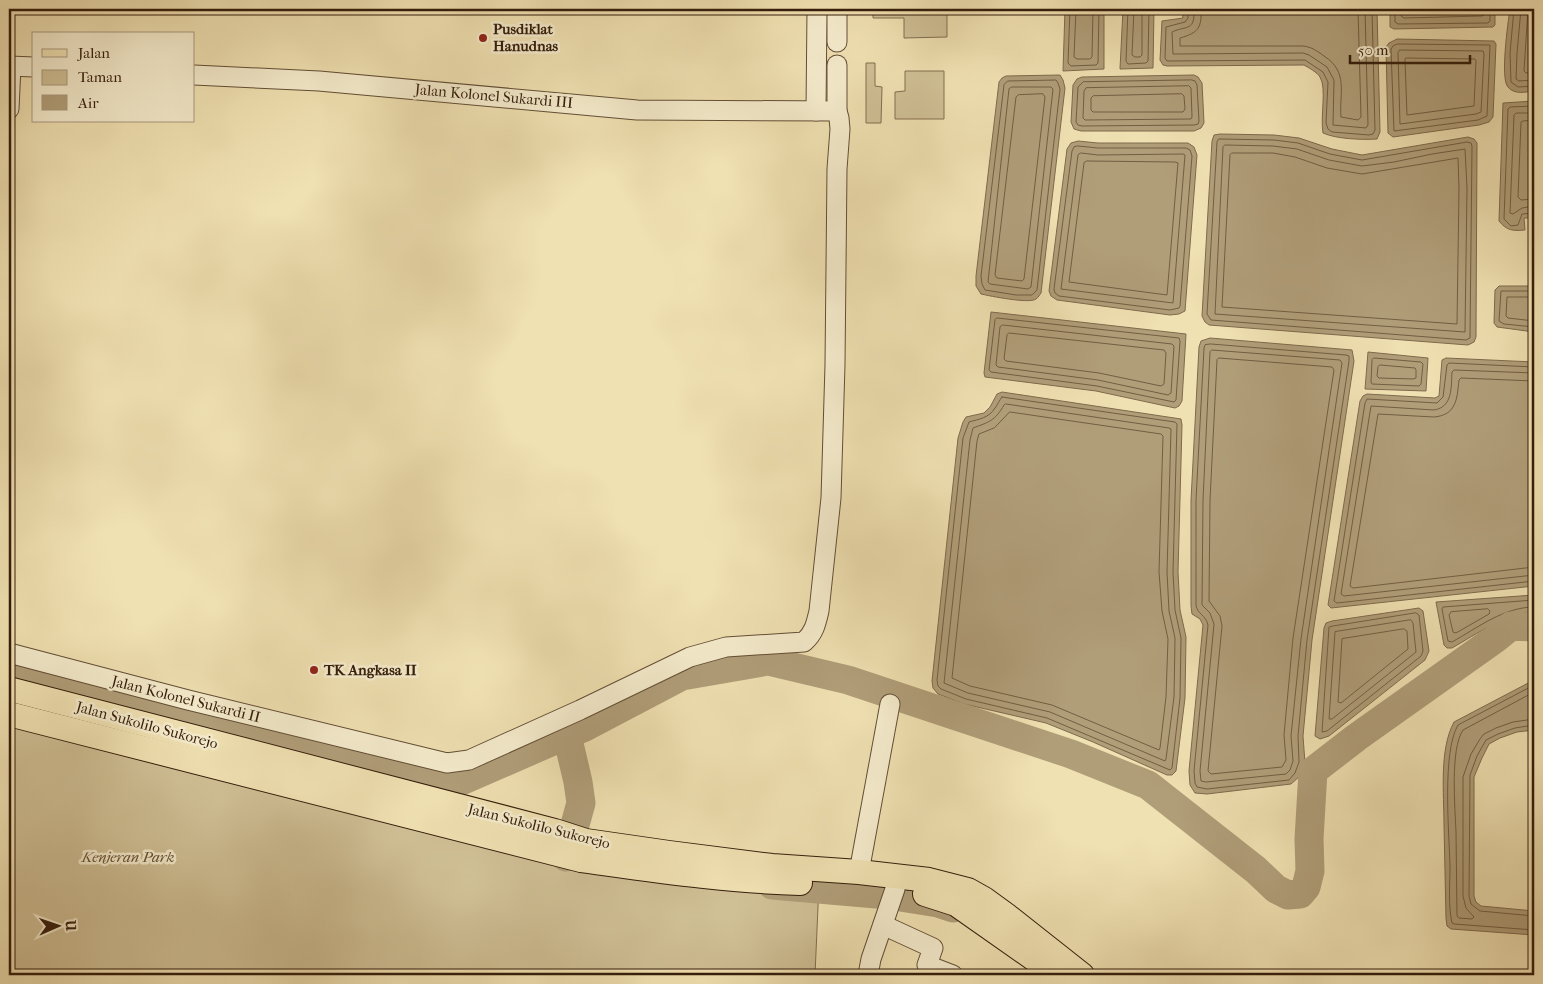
<svg xmlns="http://www.w3.org/2000/svg" width="1543" height="984" font-family="'IM FELL French Canon',serif">
  <style>
    .green { fill: #d0c096; stroke: #826e50 }
    .water { fill: #b09e79; stroke: #7e6a4d }
    .lines { fill: none; stroke-linecap: round; stroke-linejoin: round }
    .shore { stroke: #725e42; stroke-width: 1 }
    .river { stroke: #b09e79; stroke-width: 29 }
    .minor-casing { stroke: #634e35; stroke-width: 21 }
    .major-casing { stroke: #341d0b; stroke-width: 26 }
    .minor { stroke: #f5eccd; stroke-width: 19 }
    .major { stroke: #f0e1b2; stroke-width: 24 }
    .poi-dot { fill: #8f2418; stroke: #f5eccd; stroke-width: 2 }
    .labels { text-anchor: middle; stroke-width: 5; stroke-linejoin: round; paint-order: stroke }
    .poi-label { font-size: 15px; font-weight: bold; fill: #341d0b; stroke: #f5eccd; text-anchor: start }
    .street-label { font-size: 15px; fill: #341d0b; stroke: #f5eccd }
    .park-label { font-size: 15px; font-style: italic; fill: #634e35; stroke: #f5eccd }
  </style>
  <rect width="100%" height="100%" fill="#f0e1b2"/>
  <filter id="stains"><feTurbulence type="fractalNoise" baseFrequency=".004" numOctaves="4"/><feColorMatrix values="0 0 0 0 .2 0 0 0 0 .09 0 0 0 0 .02 0 0 0 .5 -.17"/></filter>
  <radialGradient id="worn" r=".72"><stop offset=".6" stop-color="#630" stop-opacity="0"/><stop offset="1" stop-color="#630" stop-opacity=".3"/></radialGradient>
  <g class="green">
    <polygon points="873,9 947,9 947,37 904,38 904,18 873,18"/>
    <polygon points="866,63 875,63 875,86 882,87 881,123 866,123"/>
    <polygon points="905,71 944,71 944,119 895,119 895,92 905,91"/>
    <polygon points="9,703 672,872 819,884 815,975 9,975"/>
  </g>
  <g class="water">
    <polygon points="1065,9 1104,9 1104,69 1063,71"/>
    <polygon points="1123,9 1154,9 1153,68 1120,69"/>
    <path d="M1182,9H1377L1380,132L1377,139C1362,140 1336,139 1323,133C1320,117 1327,88 1320,77C1317,72 1309,68 1304,65L1167,66L1163,65L1160,60L1162,21L1183,18Z"/>
    <polygon points="1390,9 1495,9 1495,25 1493,27 1394,29 1390,27"/>
    <path d="M1510,9H1534V91C1526,92 1514,95 1508,87C1500,79 1508,22 1510,9Z"/>
    <polygon points="1397,39 1494,41 1496,44 1493,117 1489,122 1479,125 1393,137 1388,133 1386,47 1389,43"/>
    <path d="M1060,75L1063,80L1065,88L1041,293C1040,294 1038,298 1036,299C1029,304 990,296 981,294L976,286V276L999,82L1002,78L1006,76Z"/>
    <polygon points="1194,75 1198,77 1202,83 1204,123 1201,128 1194,131 1081,131 1074,129 1071,122 1073,85 1077,79 1082,77"/>
    <path d="M1534,101V218H1524L1525,230C1513,231 1507,231 1499,221L1503,103Z"/>
    <polygon points="1220,134 1274,135 1299,138 1332,149 1362,155 1468,137 1474,139 1477,143 1476,337 1474,342 1468,345 1209,325 1205,322 1202,316 1212,141 1214,135"/>
    <polygon points="1078,141 1098,143 1188,143 1194,147 1197,155 1185,311 1179,314 1170,315 1057,300 1051,296 1049,291 1067,149 1071,143"/>
    <polygon points="1499,286 1534,286 1534,332 1497,327 1494,323 1495,290"/>
    <polygon points="991,312 1186,334 1182,401 1179,406 1175,408 1096,391 985,377 984,373"/>
    <polygon points="1210,338 1352,350 1354,361 1312,640 1303,736 1305,763 1300,776 1291,784 1207,794 1195,793 1190,785 1189,771 1203,625 1200,619 1192,614 1191,606 1191,500 1199,347 1201,341"/>
    <polygon points="1368,352 1428,358 1426,391 1365,389"/>
    <polygon points="1446,358 1534,362 1534,586 1331,608 1328,605 1360,401 1363,396 1367,394 1435,398 1439,396 1442,360"/>
    <polygon points="1002,392 1181,419 1182,425 1178,572 1180,610 1186,637 1185,698 1176,771 1172,775 1167,775 1093,742 1046,723 964,704 938,694 933,688 932,681 958,438 963,422 966,417 984,413 990,407 997,394"/>
    <path d="M1534,595V611C1504,615 1478,633 1452,648H1447L1444,645L1436,602Z"/>
    <polygon points="1419,608 1423,611 1429,651 1425,660 1329,736 1320,739 1315,736 1324,628 1326,623 1332,621"/>
    <path d="M1534,680V730L1517,732L1500,738L1489,744L1482,758L1474,777V896L1476,902L1481,906L1534,911V935L1451,929L1447,926L1446,918C1445,887 1445,856 1444,825C1444,793 1439,750 1454,722Z"/>
  </g>
  <g class="lines">
    <g class="shore">
      <polyline points="1070,9 1068,63 1071,66 1096,65 1098,63 1099,9"/>
      <polyline points="1076,9 1074,57 1077,59 1090,59 1092,57 1093,9"/>
      <polyline points="1128,9 1126,61 1128,64 1146,63 1148,61 1149,9"/>
      <polyline points="1134,9 1132,55 1135,57 1140,57 1142,55 1142,9"/>
      <polyline points="1187,9 1188,18 1185,22 1166,27 1165,58 1167,61 1305,60 1323,72 1328,82 1326,123 1328,129 1332,132 1369,135 1373,134 1375,130 1372,9"/>
      <path d="M1194,9C1195,32 1187,25 1172,32L1173,54L1303,53L1309,55L1327,67L1334,80L1333,125L1366,128L1368,125L1365,9"/>
      <path d="M1201,9C1202,28 1198,33 1180,38V46H1303C1312,47 1317,51 1324,56C1349,72 1339,93 1341,117L1358,120L1361,117L1358,9"/>
      <polyline points="1395,9 1395,22 1398,24 1488,23 1490,21 1490,9"/>
      <polyline points="1401,9 1401,16 1404,18 1482,16 1484,15 1484,9"/>
      <polyline points="1409,9 1411,10 1475,9"/>
      <polyline points="1514,9 1510,53 1511,82 1518,87 1534,86"/>
      <polyline points="1521,9 1517,53 1516,79 1519,81 1534,80"/>
      <polyline points="1528,9 1524,71 1526,73 1534,72"/>
      <polygon points="1398,44 1490,45 1487,116 1478,120 1394,131 1391,49 1393,46"/>
      <polygon points="1400,50 1483,51 1484,54 1481,112 1476,114 1400,124 1398,53"/>
      <polygon points="1406,58 1475,59 1476,61 1474,106 1407,115 1405,60"/>
      <polygon points="1192,80 1195,81 1197,85 1199,121 1198,124 1194,125 1082,126 1078,125 1076,122 1078,87 1083,82"/>
      <polygon points="1008,81 1056,80 1058,83 1060,89 1037,290 1032,295 1016,295 985,290 982,284 981,276 1004,85"/>
      <polygon points="1189,86 1191,88 1192,117 1191,119 1085,120 1083,118 1084,91 1086,88"/>
      <polygon points="1012,87 1051,87 1053,89 1031,287 1028,289 990,284 988,282 1009,89"/>
      <polygon points="1043,94 1045,97 1024,279 1022,281 997,278 995,275 1016,97 1018,95"/>
      <polygon points="1182,94 1184,96 1185,109 1183,112 1093,112 1091,110 1091,98 1093,96"/>
      <polyline points="1534,106 1510,107 1508,109 1504,219 1511,226 1518,225 1522,214 1534,213"/>
      <polyline points="1534,113 1516,113 1514,115 1510,213 1513,214 1522,208 1534,206"/>
      <polyline points="1534,120 1523,121 1521,122 1518,197 1521,200 1534,199"/>
      <polygon points="1219,139 1274,140 1298,143 1330,154 1362,160 1467,142 1471,143 1472,146 1470,338 1466,340 1211,320 1207,314 1217,142"/>
      <polygon points="1225,145 1273,146 1297,149 1329,160 1362,166 1394,162 1432,154 1465,149 1467,188 1465,332 1215,314 1223,147"/>
      <polygon points="1078,146 1098,148 1186,148 1190,150 1192,156 1180,306 1179,308 1170,310 1059,296 1055,293 1054,289 1072,151 1074,147"/>
      <polygon points="1081,153 1098,155 1183,154 1185,155 1173,303 1061,289 1078,155"/>
      <polygon points="1232,153 1273,153 1295,157 1327,168 1362,174 1458,158 1459,188 1457,324 1222,307 1230,155"/>
      <polygon points="1087,161 1175,162 1178,163 1167,295 1069,282 1084,163"/>
      <polyline points="1534,291 1501,291 1499,321 1504,324 1534,327"/>
      <polyline points="1534,297 1507,297 1506,316 1508,318 1534,321"/>
      <polygon points="997,318 1179,338 1180,341 1176,400 1174,402 1097,386 991,372 989,370 995,320"/>
      <polygon points="1003,325 1172,344 1174,346 1171,393 1168,395 1098,380 998,367 996,365 1000,327"/>
      <polygon points="1009,333 1164,350 1166,353 1164,384 1161,386 1099,373 1006,361 1004,359 1007,335"/>
      <path d="M1211,344L1346,355L1349,356V361L1307,640L1298,736L1299,762L1295,773L1289,780L1207,789L1197,787L1195,783L1194,771L1208,625C1206,615 1197,614 1196,605V500L1204,348L1205,345Z"/>
      <polygon points="1212,350 1340,360 1342,363 1301,639 1291,736 1293,761 1290,770 1286,774 1206,782 1201,781 1200,771 1214,624 1210,613 1202,605 1203,500 1210,352"/>
      <polygon points="1219,358 1332,367 1334,370 1293,638 1284,735 1286,760 1282,767 1211,774 1208,771 1222,626 1220,616 1209,601 1210,500 1217,360"/>
      <polygon points="1374,358 1421,362 1423,364 1421,384 1419,386 1372,384 1371,382 1372,360"/>
      <polygon points="1380,365 1415,368 1416,370 1416,378 1413,379 1379,378 1377,376 1378,367"/>
      <polyline points="1534,367 1449,363 1447,365 1443,397 1437,403 1367,399 1365,403 1334,601 1337,603 1534,581"/>
      <path d="M1534,373L1454,370L1452,372C1451,387 1453,407 1434,410L1371,406L1341,594L1344,596L1534,575"/>
      <path d="M1534,381L1461,378L1459,380C1457,398 1457,415 1434,417L1378,414L1350,586L1353,588L1534,567"/>
      <path d="M1002,397L1175,422L1177,424L1173,572L1175,610L1181,638L1180,698L1172,768L1170,770L1047,718L966,699L941,689L938,686L937,680L963,438L969,422C979,419 989,418 995,408C998,404 999,401 1002,397Z"/>
      <path d="M1006,404L1169,428L1171,429L1167,572L1169,611L1175,638L1174,697L1166,759L1165,761L1050,712L968,693L944,683L970,440L973,428C989,422 995,421 1004,405Z"/>
      <polygon points="1010,412 1161,434 1163,436 1159,572 1162,611 1168,639 1166,697 1160,748 1159,750 1052,705 970,686 952,678 977,441 979,434 994,428"/>
      <path d="M1534,600L1443,607L1442,609L1448,641L1452,642C1477,628 1504,607 1534,607"/>
      <polygon points="1488,609 1490,611 1489,614 1456,633 1453,632 1449,615 1451,612"/>
      <polygon points="1416,613 1419,615 1423,651 1421,656 1327,731 1322,732 1329,627 1333,626"/>
      <polygon points="1411,620 1413,623 1416,652 1332,719 1329,719 1335,632"/>
      <polygon points="1404,629 1407,631 1408,649 1341,703 1338,702 1342,639"/>
      <path d="M1534,685L1458,725C1442,752 1449,832 1450,865C1450,884 1448,905 1452,923L1454,924L1534,930"/>
      <path d="M1534,692L1463,730C1450,749 1455,807 1456,832C1456,860 1457,888 1457,916L1459,918L1472,919L1474,917L1466,908L1463,896V777L1471,754L1480,739L1484,734L1496,728L1513,722L1534,719"/>
      <polyline points="1534,725 1515,728 1498,734 1486,740 1477,756 1470,775 1469,896 1471,904 1480,911 1534,916"/>
    </g>
    <g class="river">
      <polyline points="9,677 452,785 585,727 682,676 768,661 848,680 1071,754 1148,785 1256,870 1276,889 1288,895 1300,894 1306,887 1310,871 1309,839 1313,771 1357,737 1495,639 1511,626 1534,627"/>
      <polyline points="566,857 581,803 578,782 567,735"/>
      <polyline points="772,885 888,895 938,903 953,908"/>
    </g>
    <defs>
      <g id="minor">
        <polyline points="837,9 837,42"/>
        <polyline points="837,65 837,111"/>
        <polyline points="9,66 34,67"/>
        <polyline points="9,109 11,66"/>
        <polyline points="816,111 817,9"/>
        <path d="M9,653L188,700L447,763L469,760L580,710L690,657L726,647L804,642C814,633 816,624 819,611L831,498L835,365L837,169L840,129L839,118L837,111L637,110L319,81L194,75"/>
        <polyline points="859,872 890,704"/>
        <polyline points="883,925 933,948 927,965 953,975"/>
        <polyline points="868,975 871,959 895,889"/>
      </g>
      <g id="major">
        <polyline points="9,689 555,831 586,841 669,853 772,866 859,872 929,880 968,890 984,899 1006,915 1082,975"/>
        <path d="M9,714L581,860C654,870 726,881 800,883"/>
        <polyline points="925,894 956,904 1057,975"/>
      </g>
    </defs>
    <use href="#minor" class="minor-casing"/>
    <use href="#major" class="major-casing"/>
    <use href="#minor" class="minor"/>
    <use href="#major" class="major"/>
  </g>
  <g class="poi-dot">
    <circle cx="483" cy="38" r="5"/>
    <circle cx="314" cy="670" r="5"/>
  </g>
  <g class="labels">
    <g class="poi-label">
      <text x="493" y="34">Pusdiklat<tspan x="493" dy="17">Hanudnas</tspan></text>
      <text x="324" y="675">TK Angkasa II</text>
    </g>
    <g class="street-label">
      <text transform="translate(494 96) rotate(5)" y="5">Jalan Kolonel Sukardi III</text>
      <text transform="translate(186 699) rotate(14)" y="5">Jalan Kolonel Sukardi II</text>
      <text transform="translate(147 725) rotate(15)" y="5">Jalan Sukolilo Sukorejo</text>
      <text transform="translate(539 826) rotate(14)" y="5">Jalan Sukolilo Sukorejo</text>
    </g>
    <g class="park-label">
      <text x="128" y="862">Kenjeran Park</text>
    </g>
  </g>
  <rect width="1543" height="984" fill="none" stroke="#f0e1b2" stroke-width="30"/>
  <rect x="10" y="10" width="1523" height="964" fill="none" stroke="#341d0b" stroke-width="2.5"/>
  <rect x="15" y="15" width="1513" height="954" fill="none" stroke="#341d0b"/>
  <rect x="32" y="32" width="162" height="90" fill="#f5eccd" stroke="#a8997f"/>
  <rect x="42" y="49" width="25" height="8" fill="#f0e1b2" stroke="#a8997f"/>
  <text x="78" y="58" font-size="15" fill="#341d0b">Jalan</text>
  <rect x="42" y="70" width="25" height="15" fill="#d0c096" stroke="#a8997f"/>
  <text x="78" y="82" font-size="15" fill="#341d0b">Taman</text>
  <rect x="42" y="95" width="25" height="15" fill="#b09e79" stroke="#a8997f"/>
  <text x="78" y="108" font-size="15" fill="#341d0b">Air</text>
  <g transform="translate(58 926) rotate(88)" stroke="#f5eccd" stroke-width="4" paint-order="stroke">
  <path d="M0-4L9 19L0 12L-9 19Z" fill="#341d0b"/>
  <text y="-8" font-size="14" font-weight="bold" text-anchor="middle" fill="#341d0b">U</text>
  </g>
  <path d="M1350 55v8h120v-8" fill="none" stroke="#341d0b" stroke-width="2.5"/>
  <text x="1358" y="55" font-size="15" fill="#341d0b" stroke="#f5eccd" stroke-width="4" paint-order="stroke">50 m</text>
  <rect width="100%" height="100%" filter="url(#stains)"/>
  <rect width="100%" height="100%" fill="url(#worn)"/>
</svg>
